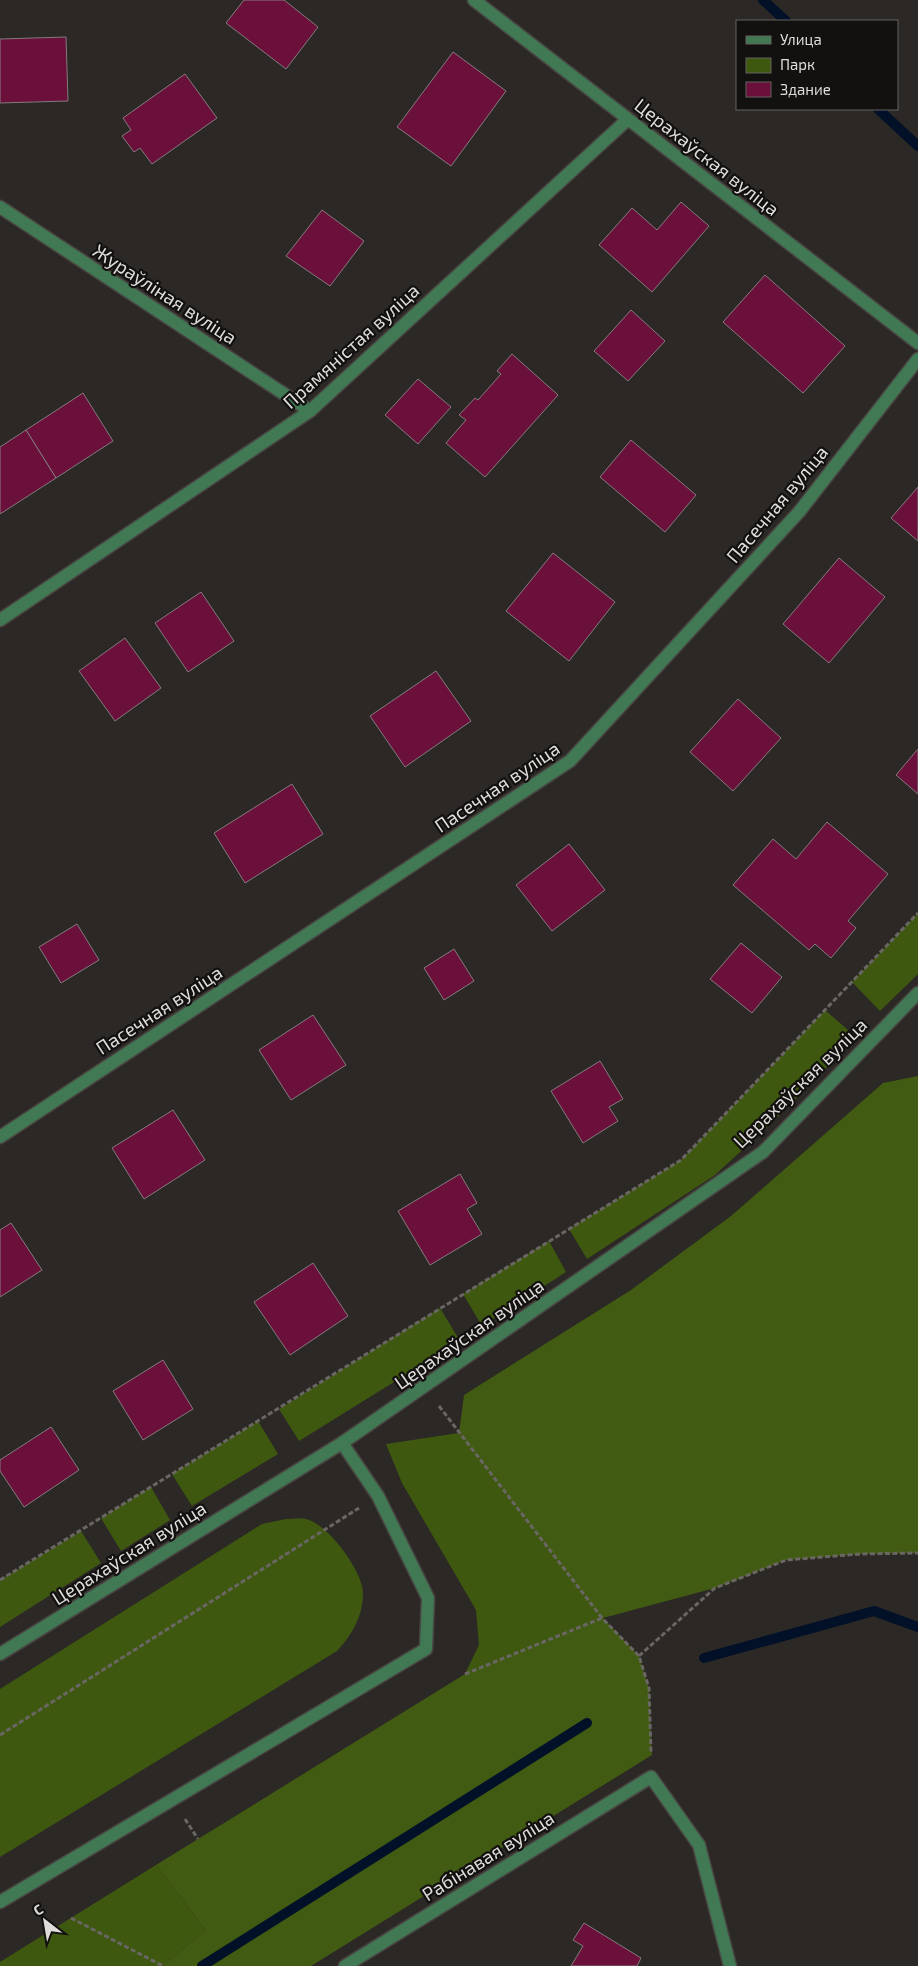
<svg xmlns="http://www.w3.org/2000/svg" width="918" height="1966" font-family="'Exo 2',sans-serif">
  <style>
    .green { fill: #3e590f }
    .forest { fill: #415c12 }
    .lines { fill: none; stroke-linecap: round; stroke-linejoin: round }
    .stream { stroke: #021128; stroke-width: 10 }
    .building { fill: #6b0f3b; stroke: #837c7e }
    .minor-casing { stroke: #494542; stroke-width: 15 }
    .path { stroke: #6a6663; stroke-width: 3; stroke-dasharray: 5 2.5; stroke-linecap: butt }
    .minor { stroke: #407954; stroke-width: 12 }
    .labels { text-anchor: middle; stroke-width: 4.5; stroke-linejoin: round; paint-order: stroke }
    .street-label { font-size: 19px; fill: #dfdcda; stroke: #131110 }
  </style>
  <rect width="100%" height="100%" fill="#2c2825"/>
  <g class="green">
    <polygon points="918,913 918,974 880,1011 852,982"/>
    <polygon points="825,1010 856,1037 777,1118 715,1175 587,1259 569,1229 681,1160"/>
    <polygon points="549,1241 566,1272 482,1326 463,1294"/>
    <polygon points="440,1308 460,1341 299,1441 279,1409"/>
    <polygon points="258,1421 278,1454 192,1506 172,1474"/>
    <polygon points="459,1433 602,1618 465,1674 479,1645 476,1610 402,1483 386,1444"/>
    <polygon points="151,1487 170,1520 121,1551 101,1518"/>
    <path d="M286,1519C292,1519 300,1518 306,1519C327,1523 363,1571 363,1593C363,1616 352,1635 337,1651L0,1857V1689L262,1524Z"/>
    <polygon points="81,1531 101,1563 0,1627 0,1580"/>
    <polygon points="156,1865 206,1930 162,1966 0,1966 0,1962"/>
  </g>
  <polygon class="forest" points="918,1076 918,1553 860,1554 786,1560 715,1588 603,1618 639,1656 649,1688 652,1755 311,1966 162,1966 206,1930 156,1865 465,1674 602,1618 459,1433 464,1395 631,1290 731,1216 883,1083"/>
  <g class="lines">
    <g class="stream">
      <polyline points="763,0 786,21"/>
      <polyline points="878,109 918,146"/>
      <polyline points="704,1658 874,1611 918,1627"/>
      <polyline points="202,1966 587,1723"/>
    </g>
  </g>
  <g class="building">
    <polygon points="244,0 284,0 318,27 286,69 226,23"/>
    <polygon points="66,37 68,101 0,103 0,39"/>
    <polygon points="453,52 506,91 451,166 397,127"/>
    <polygon points="185,74 217,118 152,164 140,148 134,152 122,136 131,130 123,118"/>
    <polygon points="681,202 709,226 652,292 599,245 632,208 657,230"/>
    <polygon points="322,210 364,241 330,286 286,256"/>
    <polygon points="765,275 845,346 803,393 723,322"/>
    <polygon points="631,310 665,341 628,381 594,351"/>
    <polygon points="512,354 558,395 485,477 446,443 466,420 459,415 475,398 478,400 501,374 497,371"/>
    <polygon points="418,379 451,407 418,444 385,415"/>
    <polygon points="83,393 113,441 56,478 26,430"/>
    <polygon points="26,430 56,478 0,514 0,447"/>
    <polygon points="631,440 696,495 665,532 600,477"/>
    <polygon points="918,487 918,541 891,518"/>
    <polygon points="553,553 615,602 569,661 506,611"/>
    <polygon points="839,558 885,597 829,663 783,624"/>
    <polygon points="201,592 234,641 188,672 155,623"/>
    <polygon points="125,638 161,688 115,721 79,671"/>
    <polygon points="436,671 471,721 405,767 370,716"/>
    <polygon points="738,699 781,738 733,791 690,752"/>
    <polygon points="918,749 918,794 896,775"/>
    <polygon points="292,784 323,834 245,883 214,833"/>
    <polygon points="827,822 888,874 848,921 856,928 831,958 815,944 809,950 733,885 773,839 796,859"/>
    <polygon points="569,844 605,890 552,931 516,885"/>
    <polygon points="77,924 99,960 61,983 39,947"/>
    <polygon points="741,943 782,977 752,1013 710,979"/>
    <polygon points="454,949 474,981 444,1000 424,968"/>
    <polygon points="313,1015 346,1065 291,1100 259,1050"/>
    <polygon points="600,1061 623,1099 609,1107 618,1121 583,1143 551,1091"/>
    <polygon points="173,1110 205,1160 144,1199 112,1148"/>
    <polygon points="460,1174 477,1203 467,1209 482,1234 430,1265 398,1211"/>
    <polygon points="11,1223 42,1270 0,1297 0,1230"/>
    <polygon points="313,1263 348,1316 290,1355 254,1302"/>
    <polygon points="163,1360 193,1409 143,1440 113,1391"/>
    <polygon points="51,1427 79,1470 24,1507 0,1471 0,1460"/>
    <polygon points="584,1923 641,1958 637,1966 571,1966 583,1946 573,1940"/>
  </g>
  <g class="lines">
    <defs>
      <g id="minor">
        <polyline points="474,0 918,343"/>
        <polyline points="0,207 310,411"/>
        <polyline points="0,620 310,411 627,120"/>
        <polyline points="0,1137 570,761 799,512 918,359"/>
        <polyline points="0,1654 342,1443 763,1152 918,993"/>
        <polyline points="0,1902 426,1649 428,1598 378,1496 342,1443"/>
        <polyline points="345,1966 651,1777 699,1845 730,1966"/>
      </g>
    </defs>
    <use href="#minor" class="minor-casing"/>
    <g class="path">
      <polyline points="439,1406 602,1618 639,1656 649,1688 651,1753"/>
      <polyline points="0,1580 681,1160 918,913"/>
      <polyline points="639,1656 715,1588 786,1560 860,1554 918,1553"/>
      <polyline points="465,1674 602,1618"/>
      <polyline points="0,1735 359,1508"/>
      <polyline points="185,1819 198,1839"/>
      <polyline points="71,1918 163,1966"/>
    </g>
    <use href="#minor" class="minor"/>
  </g>
  <g class="labels">
    <g class="street-label">
      <text transform="translate(707 157) rotate(38)" y="7">Церахаўская вуліца</text>
      <text transform="translate(165 294) rotate(33)" y="7">Жураўліная вуліца</text>
      <text transform="translate(351 346) rotate(-42)" y="7">Прамяністая вуліца</text>
      <text transform="translate(777 504) rotate(-50)" y="7">Пасечная вуліца</text>
      <text transform="translate(497 787) rotate(-34)" y="7">Пасечная вуліца</text>
      <text transform="translate(159 1010) rotate(-33)" y="7">Пасечная вуліца</text>
      <text transform="translate(800 1083) rotate(-44)" y="7">Церахаўская вуліца</text>
      <text transform="translate(469 1334) rotate(-35)" y="7">Церахаўская вуліца</text>
      <text transform="translate(129 1553) rotate(-32)" y="7">Церахаўская вуліца</text>
      <text transform="translate(488 1856) rotate(-32)" y="7">Рабінавая вуліца</text>
    </g>
  </g>
  <rect x="736" y="20" width="162" height="90" fill="#131110" stroke="#656261"/>
  <rect x="746" y="36" width="25" height="8" fill="#407954" stroke="#656261"/>
  <text x="780" y="45" font-size="15" fill="#dfdcda">Улица</text>
  <rect x="746" y="58" width="25" height="15" fill="#3e590f" stroke="#656261"/>
  <text x="780" y="70" font-size="15" fill="#dfdcda">Парк</text>
  <rect x="746" y="82" width="25" height="15" fill="#6b0f3b" stroke="#656261"/>
  <text x="780" y="95" font-size="15" fill="#dfdcda">Здание</text>
  <g transform="translate(45 1921) rotate(329)" stroke="#131110" stroke-width="4" paint-order="stroke">
  <path d="M0-4L9 19L0 12L-9 19Z" fill="#dfdcda"/>
  <text y="-8" font-size="14" font-weight="bold" text-anchor="middle" fill="#dfdcda">С</text>
  </g>
</svg>
